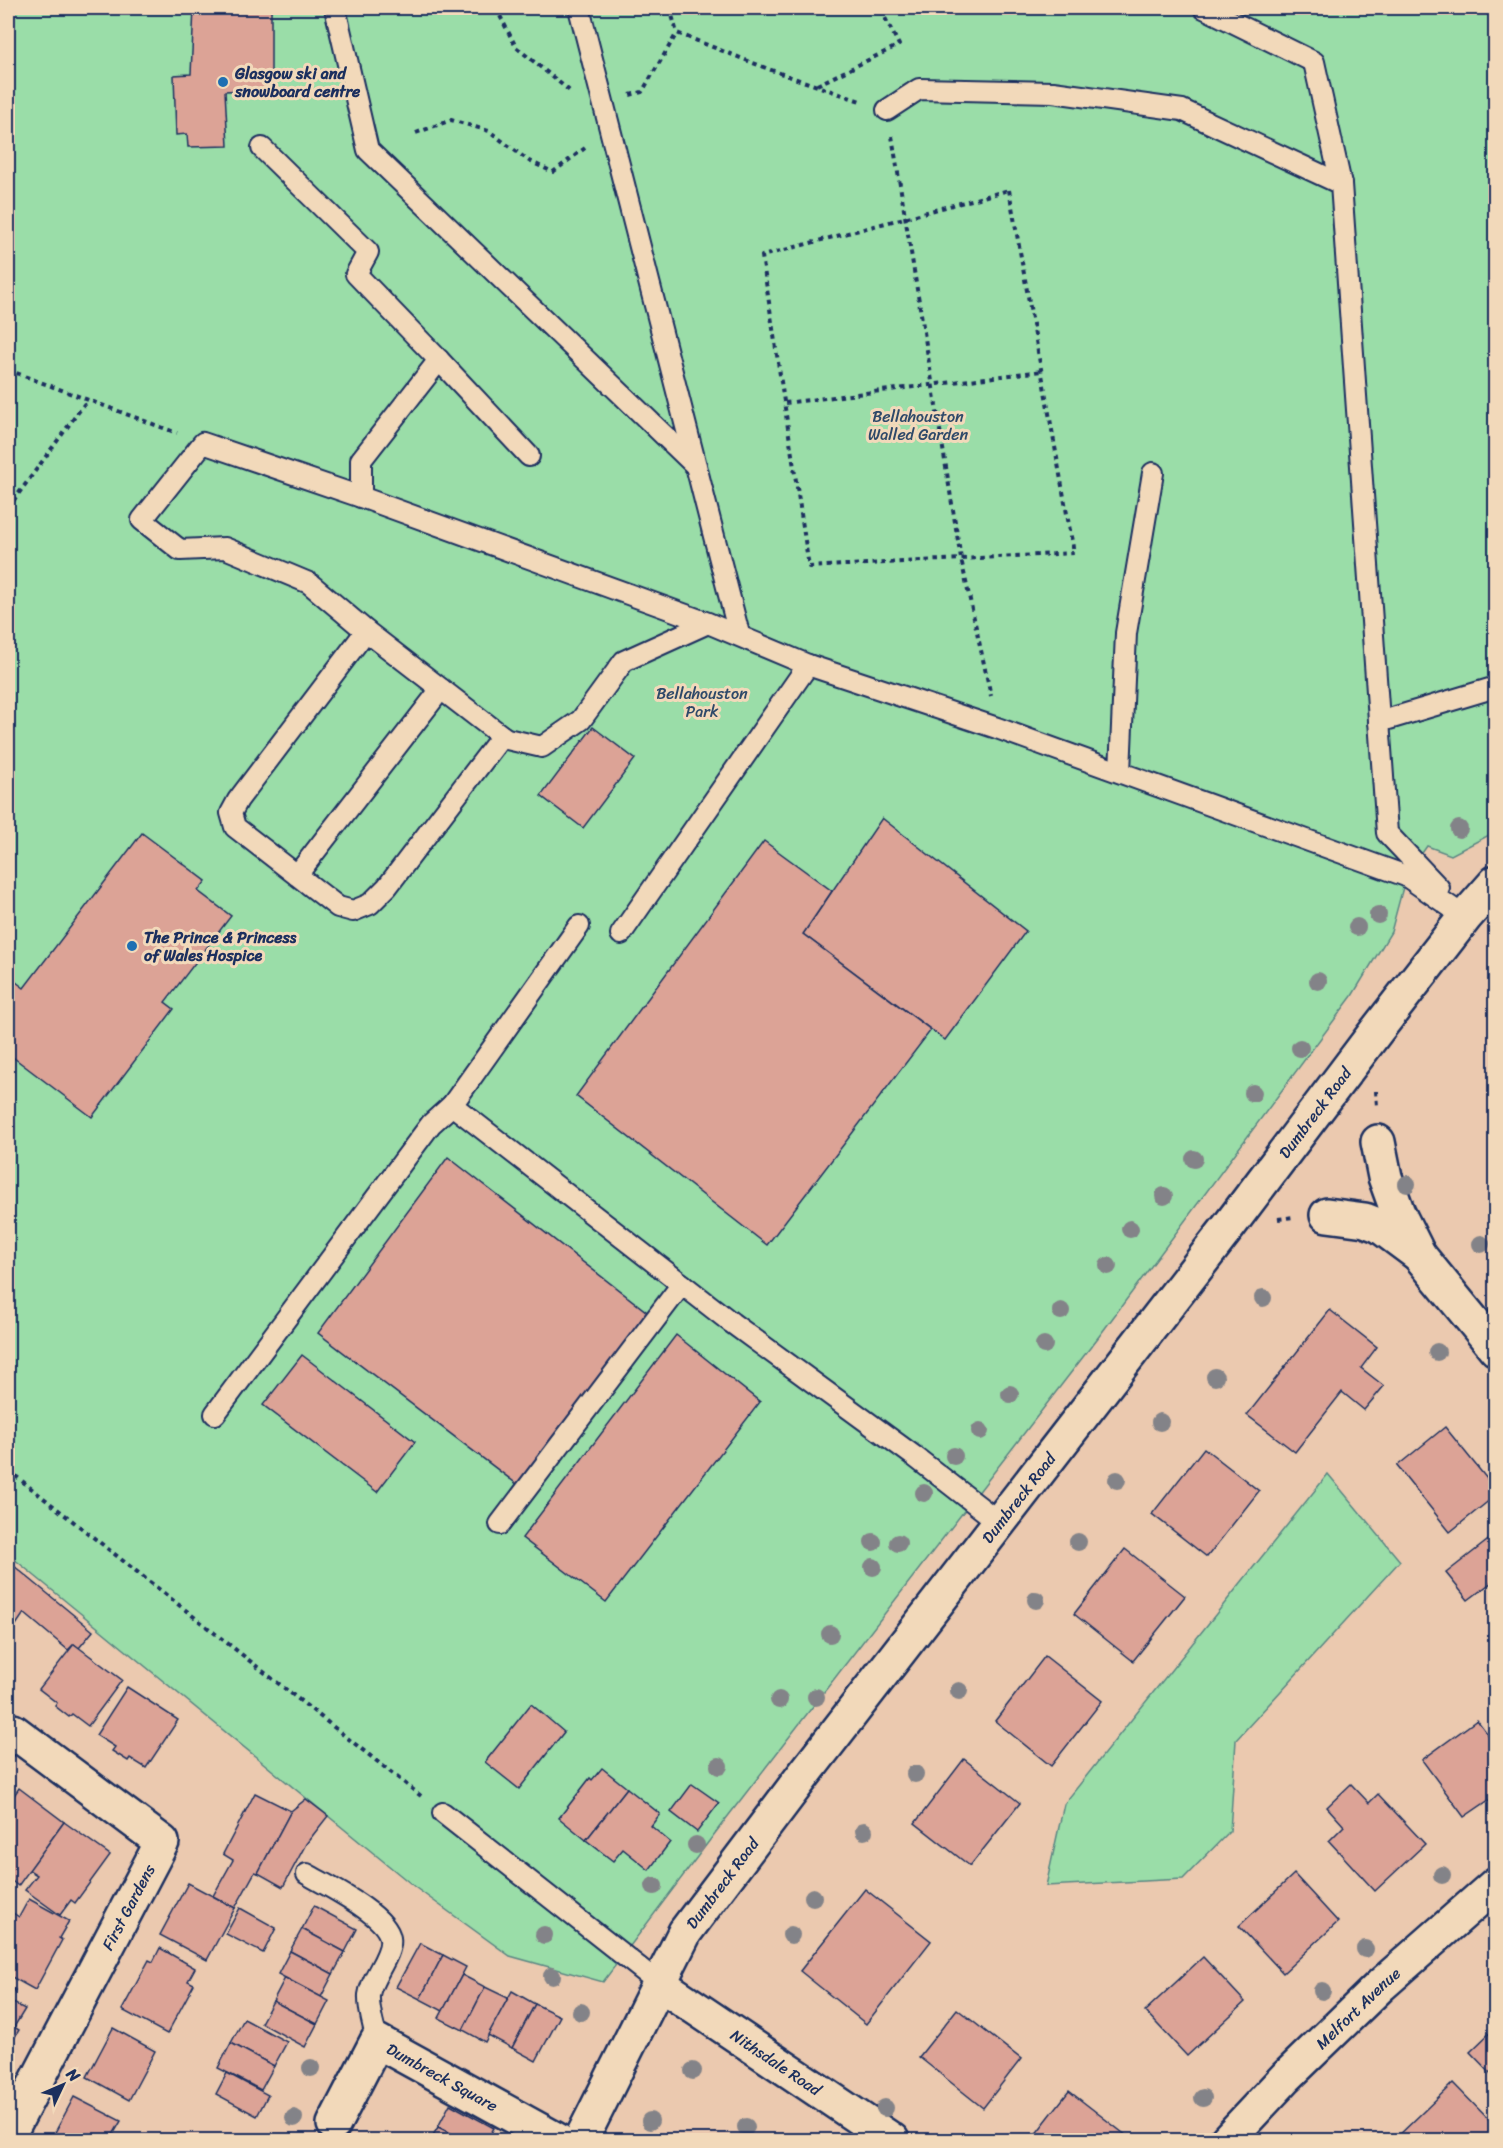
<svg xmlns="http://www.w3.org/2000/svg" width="1503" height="2148" font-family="Sriracha,sans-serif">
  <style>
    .green { fill: #9adda8; stroke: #5a8683; stroke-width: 1.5 }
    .building { fill: #dca396; stroke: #1b2f5e; stroke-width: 1.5 }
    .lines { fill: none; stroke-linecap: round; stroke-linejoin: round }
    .service-casing { stroke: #1b2f5e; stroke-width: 24 }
    .minor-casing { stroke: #1b2f5e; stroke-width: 38 }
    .tertiary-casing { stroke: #1b2f5e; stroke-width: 38 }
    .secondary-casing { stroke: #1b2f5e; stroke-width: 38 }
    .path { stroke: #1b2f5e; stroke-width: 4; stroke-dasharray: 4.5 4.5; stroke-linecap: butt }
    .service { stroke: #f2d9ba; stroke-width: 20 }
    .minor { stroke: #f2d9ba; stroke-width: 33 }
    .tertiary { stroke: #f2d9ba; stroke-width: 33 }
    .secondary { stroke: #f2d9ba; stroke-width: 33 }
    .tree { fill: #838388 }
    .poi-dot { fill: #1f6fb2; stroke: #f2d9ba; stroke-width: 2 }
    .labels { text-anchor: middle; stroke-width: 6; stroke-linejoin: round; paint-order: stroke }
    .poi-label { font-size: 16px; font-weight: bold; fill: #1b2f5e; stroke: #f2d9ba; text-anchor: start }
    .park-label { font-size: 16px; fill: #2e4969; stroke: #f2d9ba }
    .street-label { font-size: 16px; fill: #1b2f5e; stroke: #f2d9ba }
  </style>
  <rect width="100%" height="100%" fill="#ebc9af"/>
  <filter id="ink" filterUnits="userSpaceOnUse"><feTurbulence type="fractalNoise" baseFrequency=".0167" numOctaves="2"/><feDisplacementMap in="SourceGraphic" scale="12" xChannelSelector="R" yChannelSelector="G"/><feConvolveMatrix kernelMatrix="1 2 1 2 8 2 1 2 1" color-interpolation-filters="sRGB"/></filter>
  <g filter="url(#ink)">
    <g class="green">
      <polygon points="8,8 1495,8 1495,832 1451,855 1427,846 1406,876 1391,932 1352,996 1100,1335 722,1824 603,1982 510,1956 416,1888 8,1554"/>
      <polygon points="1328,1474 1400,1561 1236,1740 1230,1831 1183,1879 1046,1886 1064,1804"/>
    </g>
    <g class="building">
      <polygon points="194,8 271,8 271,89 225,91 228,146 188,147 187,134 176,135 174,75 191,74"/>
      <polygon points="593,727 635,759 583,828 541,796"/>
      <polygon points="882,818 1026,931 945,1040 803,934"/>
      <polygon points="142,833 206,881 198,891 231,916 165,1002 174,1009 92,1117 10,1055 8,1058 8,976 24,988"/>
      <polygon points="764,841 832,891 803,934 931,1030 767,1245 576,1096"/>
      <polygon points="448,1157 647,1312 522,1488 318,1333"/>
      <polygon points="1330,1310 1377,1347 1361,1368 1384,1386 1364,1410 1342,1392 1295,1452 1247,1415"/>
      <polygon points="676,1335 760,1402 606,1602 522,1538"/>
      <polygon points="302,1355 415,1442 377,1492 263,1405"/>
      <polygon points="1445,1427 1496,1490 1496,1495 1450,1532 1397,1466"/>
      <polygon points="1204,1448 1259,1491 1207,1557 1152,1514"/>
      <polygon points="1496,1534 1496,1579 1468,1600 1446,1573"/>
      <polygon points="1125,1549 1185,1596 1133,1661 1074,1614"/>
      <polygon points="8,1561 93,1631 79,1648 74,1644 68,1650 24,1613 8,1637"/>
      <polygon points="74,1644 122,1680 88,1726 72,1714 69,1717 55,1706 57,1703 39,1689"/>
      <polygon points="1045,1656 1102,1701 1051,1766 995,1721"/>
      <polygon points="127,1687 178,1720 146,1768 130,1758 128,1761 112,1751 115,1747 96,1735"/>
      <polygon points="531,1704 564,1732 519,1789 485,1762"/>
      <polygon points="1477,1720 1496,1745 1496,1795 1464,1817 1422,1760"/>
      <polygon points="964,1759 1020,1803 970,1866 915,1823"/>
      <polygon points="602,1768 627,1788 586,1840 559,1818 590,1778 592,1780"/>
      <polygon points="692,1784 719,1803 697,1832 671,1812"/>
      <polygon points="1351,1784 1369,1803 1378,1794 1425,1844 1375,1891 1329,1841 1344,1826 1327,1807"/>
      <polygon points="19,1788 64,1822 18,1886 8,1878 8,1804"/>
      <polygon points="627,1788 660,1814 651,1826 670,1842 649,1870 623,1849 613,1861 586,1840"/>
      <polygon points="255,1793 291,1811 258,1873 255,1872 235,1908 213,1896 233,1860 223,1854"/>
      <polygon points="306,1799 328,1816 306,1844 283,1887 258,1873 291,1811"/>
      <polygon points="64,1822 110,1855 75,1903 71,1900 60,1915 25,1890 37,1875 29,1870"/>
      <polygon points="1294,1874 1338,1922 1283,1973 1239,1926"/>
      <polygon points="188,1883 235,1908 207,1960 160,1935"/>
      <polygon points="865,1889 931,1941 866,2024 800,1971"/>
      <polygon points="29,1899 69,1921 59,1938 62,1940 35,1990 8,1975 8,1923 13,1913 19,1917"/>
      <polygon points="314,1906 357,1929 345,1952 302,1929"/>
      <polygon points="240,1908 276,1928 263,1953 226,1934"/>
      <polygon points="302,1929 345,1952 333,1974 290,1951"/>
      <polygon points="420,1943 443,1955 420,1999 396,1987"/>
      <polygon points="160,1948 195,1968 188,1981 194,1984 167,2034 122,2010 149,1960 153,1962"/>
      <polygon points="290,1951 333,1974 321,1997 278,1974"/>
      <polygon points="443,1955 466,1967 443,2011 420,1999"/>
      <polygon points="1203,1957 1245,2002 1187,2056 1145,2011"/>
      <polygon points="462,1975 485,1987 463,2030 439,2018"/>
      <polygon points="285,1978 329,2001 317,2024 273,2001"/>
      <polygon points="8,1986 15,1990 9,2001 25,2009 14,2027 19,2030 10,2045 8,2044"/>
      <polygon points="485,1987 508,1998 485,2042 463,2030"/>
      <polygon points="512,1991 535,2004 512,2048 488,2035"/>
      <polygon points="273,2001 317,2024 305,2047 261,2023"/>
      <polygon points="535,2004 560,2016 536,2061 512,2048"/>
      <polygon points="957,2009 1021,2059 983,2108 919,2057"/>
      <polygon points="244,2019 287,2042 274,2066 231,2043"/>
      <polygon points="1496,2027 1496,2079 1470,2052"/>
      <polygon points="113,2028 155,2051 129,2100 87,2077"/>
      <polygon points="231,2043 274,2066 261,2090 218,2068"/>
      <polygon points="227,2073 268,2095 257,2116 216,2094"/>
      <polygon points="1453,2083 1496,2127 1496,2140 1394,2140"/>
      <polygon points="1069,2091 1132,2140 1031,2140"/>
      <polygon points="74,2097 121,2121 110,2140 51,2140"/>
      <polygon points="450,2104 494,2128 487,2140 464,2140 438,2127"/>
      <polygon points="438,2127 464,2140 430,2140"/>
    </g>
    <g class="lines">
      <defs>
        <g id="service">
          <polyline points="335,8 368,150 696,466"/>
          <polyline points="579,8 739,634"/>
          <polyline points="1204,8 1314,62 1341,184"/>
          <polyline points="887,110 919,89 1053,92 1182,110 1341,184 1387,833 1439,888"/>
          <polyline points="262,148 368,252 356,274 439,360"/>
          <polyline points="361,497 361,460 439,360 529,456"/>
          <polyline points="708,623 624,661 581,720 542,747 507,739 502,736 366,631 309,583 225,548 180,550 142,520 203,443 361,497 708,623 808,665 997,728 1406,876 1465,917"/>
          <polyline points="366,631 238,800 231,813 235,827 338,907 353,911 370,904 387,887 502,736"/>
          <polyline points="1379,722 1496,687"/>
          <polyline points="1120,772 1126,633 1153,473"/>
          <polyline points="297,875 441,689"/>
          <polyline points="579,926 452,1105 732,1323 914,1456 1000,1523"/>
          <polyline points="621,934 808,665"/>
          <polyline points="215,1414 431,1124 452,1105"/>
          <polyline points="500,1524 682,1284"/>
          <polyline points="443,1813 660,1984"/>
          <path d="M307,1874C327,1886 386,1914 390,1938C393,1955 371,1977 369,1995C368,2010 374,2026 377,2041"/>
        </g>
        <g id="minor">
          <polyline points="1327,1215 1365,1220 1380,1226 1419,1255 1398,1213 1385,1177 1378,1142"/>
          <polyline points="1419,1255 1496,1349"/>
          <polyline points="8,1739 13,1731 162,1842 8,2136"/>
          <path id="s1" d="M334,2124L377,2041L557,2140"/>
          <path id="s2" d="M1227,2140L1286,2077L1381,1985L1496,1884"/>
        </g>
        <g id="tertiary">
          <path id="s3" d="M660,1984L892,2140"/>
        </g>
        <g id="secondary">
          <path id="s4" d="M581,2140L685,1932L802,1777L1229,1226L1377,1030L1465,917L1496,882"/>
        </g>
      </defs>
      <use href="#service" class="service-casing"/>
      <use href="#minor" class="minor-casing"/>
      <use href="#tertiary" class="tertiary-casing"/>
      <use href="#secondary" class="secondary-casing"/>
      <g class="path">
        <polyline points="496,8 516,47 571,92"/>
        <polyline points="670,8 677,33 771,70 863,102"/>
        <polyline points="817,85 899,45 880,8"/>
        <polyline points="630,95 642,92 677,33"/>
        <polyline points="416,133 451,120 489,131 529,161 553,172 585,148"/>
        <polyline points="892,136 961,559 991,696"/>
        <polygon points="1009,190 1074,553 809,567 762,256"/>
        <polyline points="8,370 177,433"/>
        <polyline points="785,403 1042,371"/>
        <polyline points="8,508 88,399"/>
        <polyline points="1376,1091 1377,1107"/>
        <polyline points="1278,1219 1294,1217"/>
        <polyline points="8,1470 421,1796"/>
      </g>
      <use href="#service" class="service"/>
      <use href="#minor" class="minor"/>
      <use href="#tertiary" class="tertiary"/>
      <use href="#secondary" class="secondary"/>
    </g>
    <g class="tree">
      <circle cx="1459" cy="829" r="9"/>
      <circle cx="1378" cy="915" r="9"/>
      <circle cx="1357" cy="927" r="9"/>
      <circle cx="1318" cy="981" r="9"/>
      <circle cx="1300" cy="1048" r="9"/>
      <circle cx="1253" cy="1093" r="9"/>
      <circle cx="1194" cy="1159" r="9"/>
      <circle cx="1407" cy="1184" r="9"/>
      <circle cx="1164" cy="1196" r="9"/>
      <circle cx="1130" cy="1229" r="9"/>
      <circle cx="1481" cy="1244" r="9"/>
      <circle cx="1108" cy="1266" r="9"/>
      <circle cx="1263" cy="1298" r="9"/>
      <circle cx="1061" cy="1311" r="9"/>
      <circle cx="1044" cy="1345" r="9"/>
      <circle cx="1437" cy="1352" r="9"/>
      <circle cx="1215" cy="1377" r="9"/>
      <circle cx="1010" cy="1394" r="9"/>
      <circle cx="1160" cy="1422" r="9"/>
      <circle cx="980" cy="1431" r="9"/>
      <circle cx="954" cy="1456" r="9"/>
      <circle cx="1117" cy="1480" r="9"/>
      <circle cx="924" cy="1493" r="9"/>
      <circle cx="873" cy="1542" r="9"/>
      <circle cx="1078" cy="1542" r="9"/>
      <circle cx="898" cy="1543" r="9"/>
      <circle cx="873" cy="1567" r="9"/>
      <circle cx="1036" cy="1600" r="9"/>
      <circle cx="830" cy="1634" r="9"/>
      <circle cx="959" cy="1691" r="9"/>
      <circle cx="816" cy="1697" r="9"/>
      <circle cx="779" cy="1700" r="9"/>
      <circle cx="719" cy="1766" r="9"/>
      <circle cx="915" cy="1774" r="9"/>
      <circle cx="864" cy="1831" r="9"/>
      <circle cx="696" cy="1845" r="9"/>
      <circle cx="1442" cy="1875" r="9"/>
      <circle cx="654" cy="1886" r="9"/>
      <circle cx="813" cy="1897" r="9"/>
      <circle cx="544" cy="1935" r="9"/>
      <circle cx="791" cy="1935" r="9"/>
      <circle cx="1365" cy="1949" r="9"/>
      <circle cx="552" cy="1976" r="9"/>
      <circle cx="1322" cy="1991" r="9"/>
      <circle cx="581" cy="2012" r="9"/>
      <circle cx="311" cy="2068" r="9"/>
      <circle cx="693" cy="2071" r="9"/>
      <circle cx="1203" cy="2098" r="9"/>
      <circle cx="885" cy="2108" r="9"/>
      <circle cx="294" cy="2118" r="9"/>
      <circle cx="650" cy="2121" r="9"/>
      <circle cx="746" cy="2127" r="9"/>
    </g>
  </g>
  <g class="poi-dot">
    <circle cx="223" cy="82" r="6"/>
    <circle cx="132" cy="946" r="6"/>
  </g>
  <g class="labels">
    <g class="poi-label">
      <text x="235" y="79">Glasgow ski and<tspan x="235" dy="18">snowboard centre</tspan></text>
      <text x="144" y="943">The Prince &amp; Princess<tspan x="144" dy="18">of Wales Hospice</tspan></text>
    </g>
    <g class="park-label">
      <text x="918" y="422">Bellahouston<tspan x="918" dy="18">Walled Garden</tspan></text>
      <text x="702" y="699">Bellahouston<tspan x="702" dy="18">Park</tspan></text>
    </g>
    <g class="street-label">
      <text dy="6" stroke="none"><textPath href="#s4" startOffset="1266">Dumbreck Road</textPath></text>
      <text dy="6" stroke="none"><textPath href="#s4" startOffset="780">Dumbreck Road</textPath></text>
      <text dy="6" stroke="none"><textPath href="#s4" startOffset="294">Dumbreck Road</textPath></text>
      <text transform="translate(128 1907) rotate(-62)" y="6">First Gardens</text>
      <text dy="6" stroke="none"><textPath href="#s2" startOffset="186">Melfort Avenue</textPath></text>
      <text dy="6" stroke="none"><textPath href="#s3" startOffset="140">Nithsdale Road</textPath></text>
      <text dy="6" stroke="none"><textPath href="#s1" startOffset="168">Dumbreck Square</textPath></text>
    </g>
  </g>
  <rect width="1503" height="2148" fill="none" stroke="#f2d9ba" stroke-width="30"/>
  <rect x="15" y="15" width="1473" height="2118" fill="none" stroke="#1b2f5e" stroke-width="2" filter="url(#ink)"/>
  <g transform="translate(63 2085) rotate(46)" stroke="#f2d9ba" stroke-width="4.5" paint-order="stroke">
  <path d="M0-4.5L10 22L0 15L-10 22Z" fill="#1b2f5e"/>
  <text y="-9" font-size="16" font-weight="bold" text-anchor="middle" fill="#1b2f5e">N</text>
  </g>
</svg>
